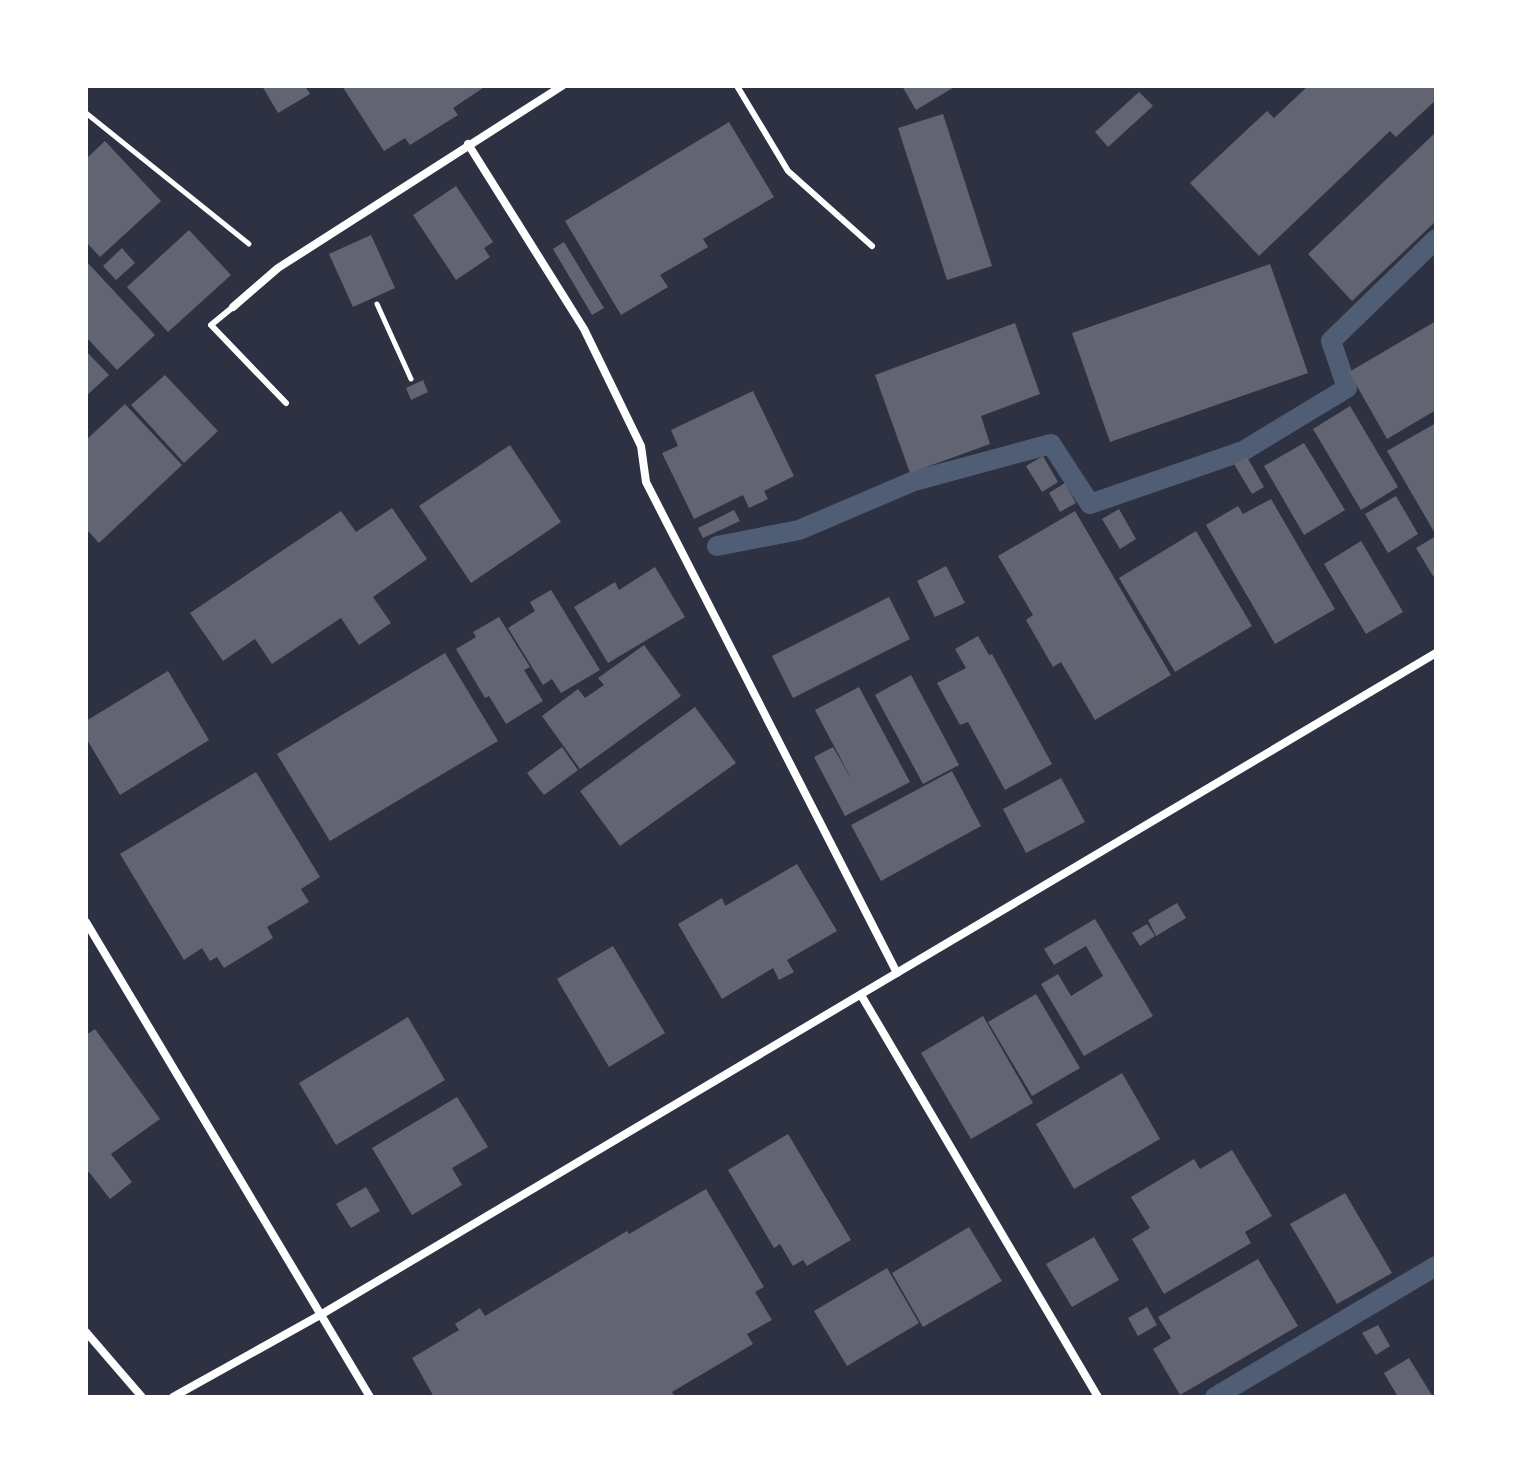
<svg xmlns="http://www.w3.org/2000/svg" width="1522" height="1483" font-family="'DM Sans',sans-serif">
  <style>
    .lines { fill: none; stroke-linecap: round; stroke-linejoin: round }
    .stream { stroke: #4f5d75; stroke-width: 20 }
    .building { fill: #626471 }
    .path { stroke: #fff; stroke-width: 5 }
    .service { stroke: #fff; stroke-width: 6 }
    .minor { stroke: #fff; stroke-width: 8 }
  </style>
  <rect width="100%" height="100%" fill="#2d3142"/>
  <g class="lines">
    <g class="stream">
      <polyline points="717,546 799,530 914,481 1051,444 1090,504 1243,451 1347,388 1331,341 1436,239"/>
      <polyline points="1215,1397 1436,1266"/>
    </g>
  </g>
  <g class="building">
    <polygon points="262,86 305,86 310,94 278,113"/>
    <polygon points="342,86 486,86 453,108 458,115 410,145 405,138 384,151"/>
    <polygon points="902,86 956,86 916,110"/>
    <polygon points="1308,86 1436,86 1436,100 1396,137 1390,131 1259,256 1190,183 1267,111 1274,118"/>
    <polygon points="1139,92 1153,106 1108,147 1095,132"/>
    <polygon points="943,114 992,266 947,280 898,128"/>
    <polygon points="729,122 774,197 703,239 708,247 660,275 668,287 621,315 565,221"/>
    <polygon points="1436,132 1436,221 1352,301 1308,254"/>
    <polygon points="105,141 161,201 100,257 86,242 86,159"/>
    <polygon points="456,186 493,242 484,248 490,257 456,280 413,215"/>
    <polygon points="189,230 231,275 168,332 127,287"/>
    <polygon points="371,235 395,288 353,307 329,254"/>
    <polygon points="564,242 604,308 592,315 553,249"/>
    <polygon points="122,248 135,263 116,280 103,266"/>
    <polygon points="86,261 155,335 117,370 86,337"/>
    <polygon points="1270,264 1308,373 1110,442 1072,333"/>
    <polygon points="1436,321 1436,410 1387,439 1349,372"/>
    <polygon points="1015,323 1040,394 981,416 990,444 910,473 875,375"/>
    <polygon points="86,351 109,375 86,396"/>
    <polygon points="165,375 218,431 184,463 131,405"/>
    <polygon points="423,380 428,392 411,400 406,388"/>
    <polygon points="753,391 794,476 764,491 768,499 749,508 743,495 694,519 662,453 678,446 671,430"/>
    <polygon points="125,404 182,465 99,543 86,529 86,440"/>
    <polygon points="1350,406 1398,487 1361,510 1313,429"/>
    <polygon points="1436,423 1436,535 1387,451"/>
    <polygon points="1304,443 1345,510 1304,535 1264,466"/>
    <polygon points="510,445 561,522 471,583 419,506"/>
    <polygon points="1043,456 1058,482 1042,492 1026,466"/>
    <polygon points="1247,457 1264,487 1252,494 1234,464"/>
    <polygon points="1065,483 1076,503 1060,512 1049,493"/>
    <polygon points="1396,496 1418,534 1388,553 1365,514"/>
    <polygon points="1271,499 1335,609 1275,644 1206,525 1238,506 1243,514"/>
    <polygon points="392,508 427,559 373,597 391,623 359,645 341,618 272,664 255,639 223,661 190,613 341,511 356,532"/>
    <polygon points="1119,509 1136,539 1120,549 1102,519"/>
    <polygon points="734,510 740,521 703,538 698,528"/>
    <polygon points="1075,511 1171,675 1095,720 1061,662 1053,667 1026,620 1033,615 998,556"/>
    <polygon points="1196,531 1252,626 1175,672 1119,578"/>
    <polygon points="1436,536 1436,575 1433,576 1416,548"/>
    <polygon points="1361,541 1403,612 1366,634 1324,564"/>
    <polygon points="946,566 965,603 935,617 917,581"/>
    <polygon points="655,567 685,617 608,663 574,607 615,582 619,590"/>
    <polygon points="551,590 600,670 561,693 552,679 543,685 508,628 535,611 530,602"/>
    <polygon points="889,597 910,639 793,698 772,656"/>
    <polygon points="499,617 530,667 524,670 543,701 506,724 489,696 485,698 456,649 476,637 473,632"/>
    <polygon points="978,636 989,655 992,654 1052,764 1005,790 968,722 960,725 937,683 966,668 955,649"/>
    <polygon points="644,645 681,696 580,769 542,716 578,689 585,698 604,685 598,678"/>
    <polygon points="445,653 498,741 330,841 277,754"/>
    <polygon points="168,671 209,740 120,795 86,738 86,721"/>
    <polygon points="911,675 959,765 923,784 875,695"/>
    <polygon points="859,687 910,782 845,816 814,757 833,747 853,782 815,710"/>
    <polygon points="695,707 736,763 620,846 580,791"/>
    <polygon points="562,747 578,770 544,795 527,773"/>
    <polygon points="952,771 981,826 881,881 851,825"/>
    <polygon points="256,772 320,877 301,889 309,902 267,927 273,938 224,968 217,957 210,961 202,948 184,960 120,854"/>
    <polygon points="1061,778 1085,822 1026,853 1003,809"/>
    <polygon points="797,864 837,931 787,960 794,972 779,980 773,968 722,999 678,924 722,898 725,906"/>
    <polygon points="1177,903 1186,918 1156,936 1148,920"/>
    <polygon points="1095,919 1153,1016 1084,1056 1041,984 1058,974 1071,996 1103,976 1086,946 1054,965 1044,949"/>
    <polygon points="1147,924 1155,936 1140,946 1132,933"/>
    <polygon points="613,946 665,1033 609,1067 557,979"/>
    <polygon points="1036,994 1080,1068 1032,1096 988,1022"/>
    <polygon points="983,1016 1033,1103 971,1139 921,1053"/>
    <polygon points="408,1017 445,1080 336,1145 299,1083"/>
    <polygon points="95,1029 160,1119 111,1154 132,1182 110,1199 89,1172 86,1174 86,1035"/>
    <polygon points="1122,1073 1160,1139 1074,1189 1036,1124"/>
    <polygon points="457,1097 488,1147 452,1168 462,1185 412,1215 372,1148"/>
    <polygon points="788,1134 851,1240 807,1266 803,1260 793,1266 780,1244 774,1248 728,1170"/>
    <polygon points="1232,1150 1272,1216 1245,1232 1251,1243 1164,1294 1132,1239 1150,1228 1131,1197 1194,1159 1200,1169"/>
    <polygon points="366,1187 380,1211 351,1228 336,1204"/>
    <polygon points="706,1189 764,1287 755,1292 772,1320 747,1334 753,1344 672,1392 675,1397 434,1397 412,1358 459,1330 455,1324 480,1308 485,1316 627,1231 629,1234"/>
    <polygon points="1345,1193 1392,1273 1337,1304 1290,1224"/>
    <polygon points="969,1227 1002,1281 923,1327 892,1273"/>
    <polygon points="1094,1237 1119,1280 1072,1307 1046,1264"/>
    <polygon points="1258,1259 1298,1326 1180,1395 1153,1349 1171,1338 1158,1317"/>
    <polygon points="887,1268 919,1323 847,1366 814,1311"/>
    <polygon points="1147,1307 1157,1325 1138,1336 1128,1318"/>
    <polygon points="1378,1325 1390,1346 1376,1355 1362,1333"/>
    <polygon points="1409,1358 1433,1397 1398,1397 1384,1373"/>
  </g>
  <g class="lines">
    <g class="path">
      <polyline points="86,113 249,244"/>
      <polyline points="377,304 411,379"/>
    </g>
    <g class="service">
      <polyline points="737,86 788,171 872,246"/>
      <polyline points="233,307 211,325 286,403"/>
    </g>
    <g class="minor">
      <polyline points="468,144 584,329 641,446 646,482 897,973"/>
      <polyline points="233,307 278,268 562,86"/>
      <polyline points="86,922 370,1397"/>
      <polyline points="861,995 1098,1397"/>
      <polyline points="86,1332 142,1397"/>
      <polyline points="173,1397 322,1314 1436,653"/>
    </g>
  </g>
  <rect width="1522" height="1483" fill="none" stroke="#ffffff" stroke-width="176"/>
</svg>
